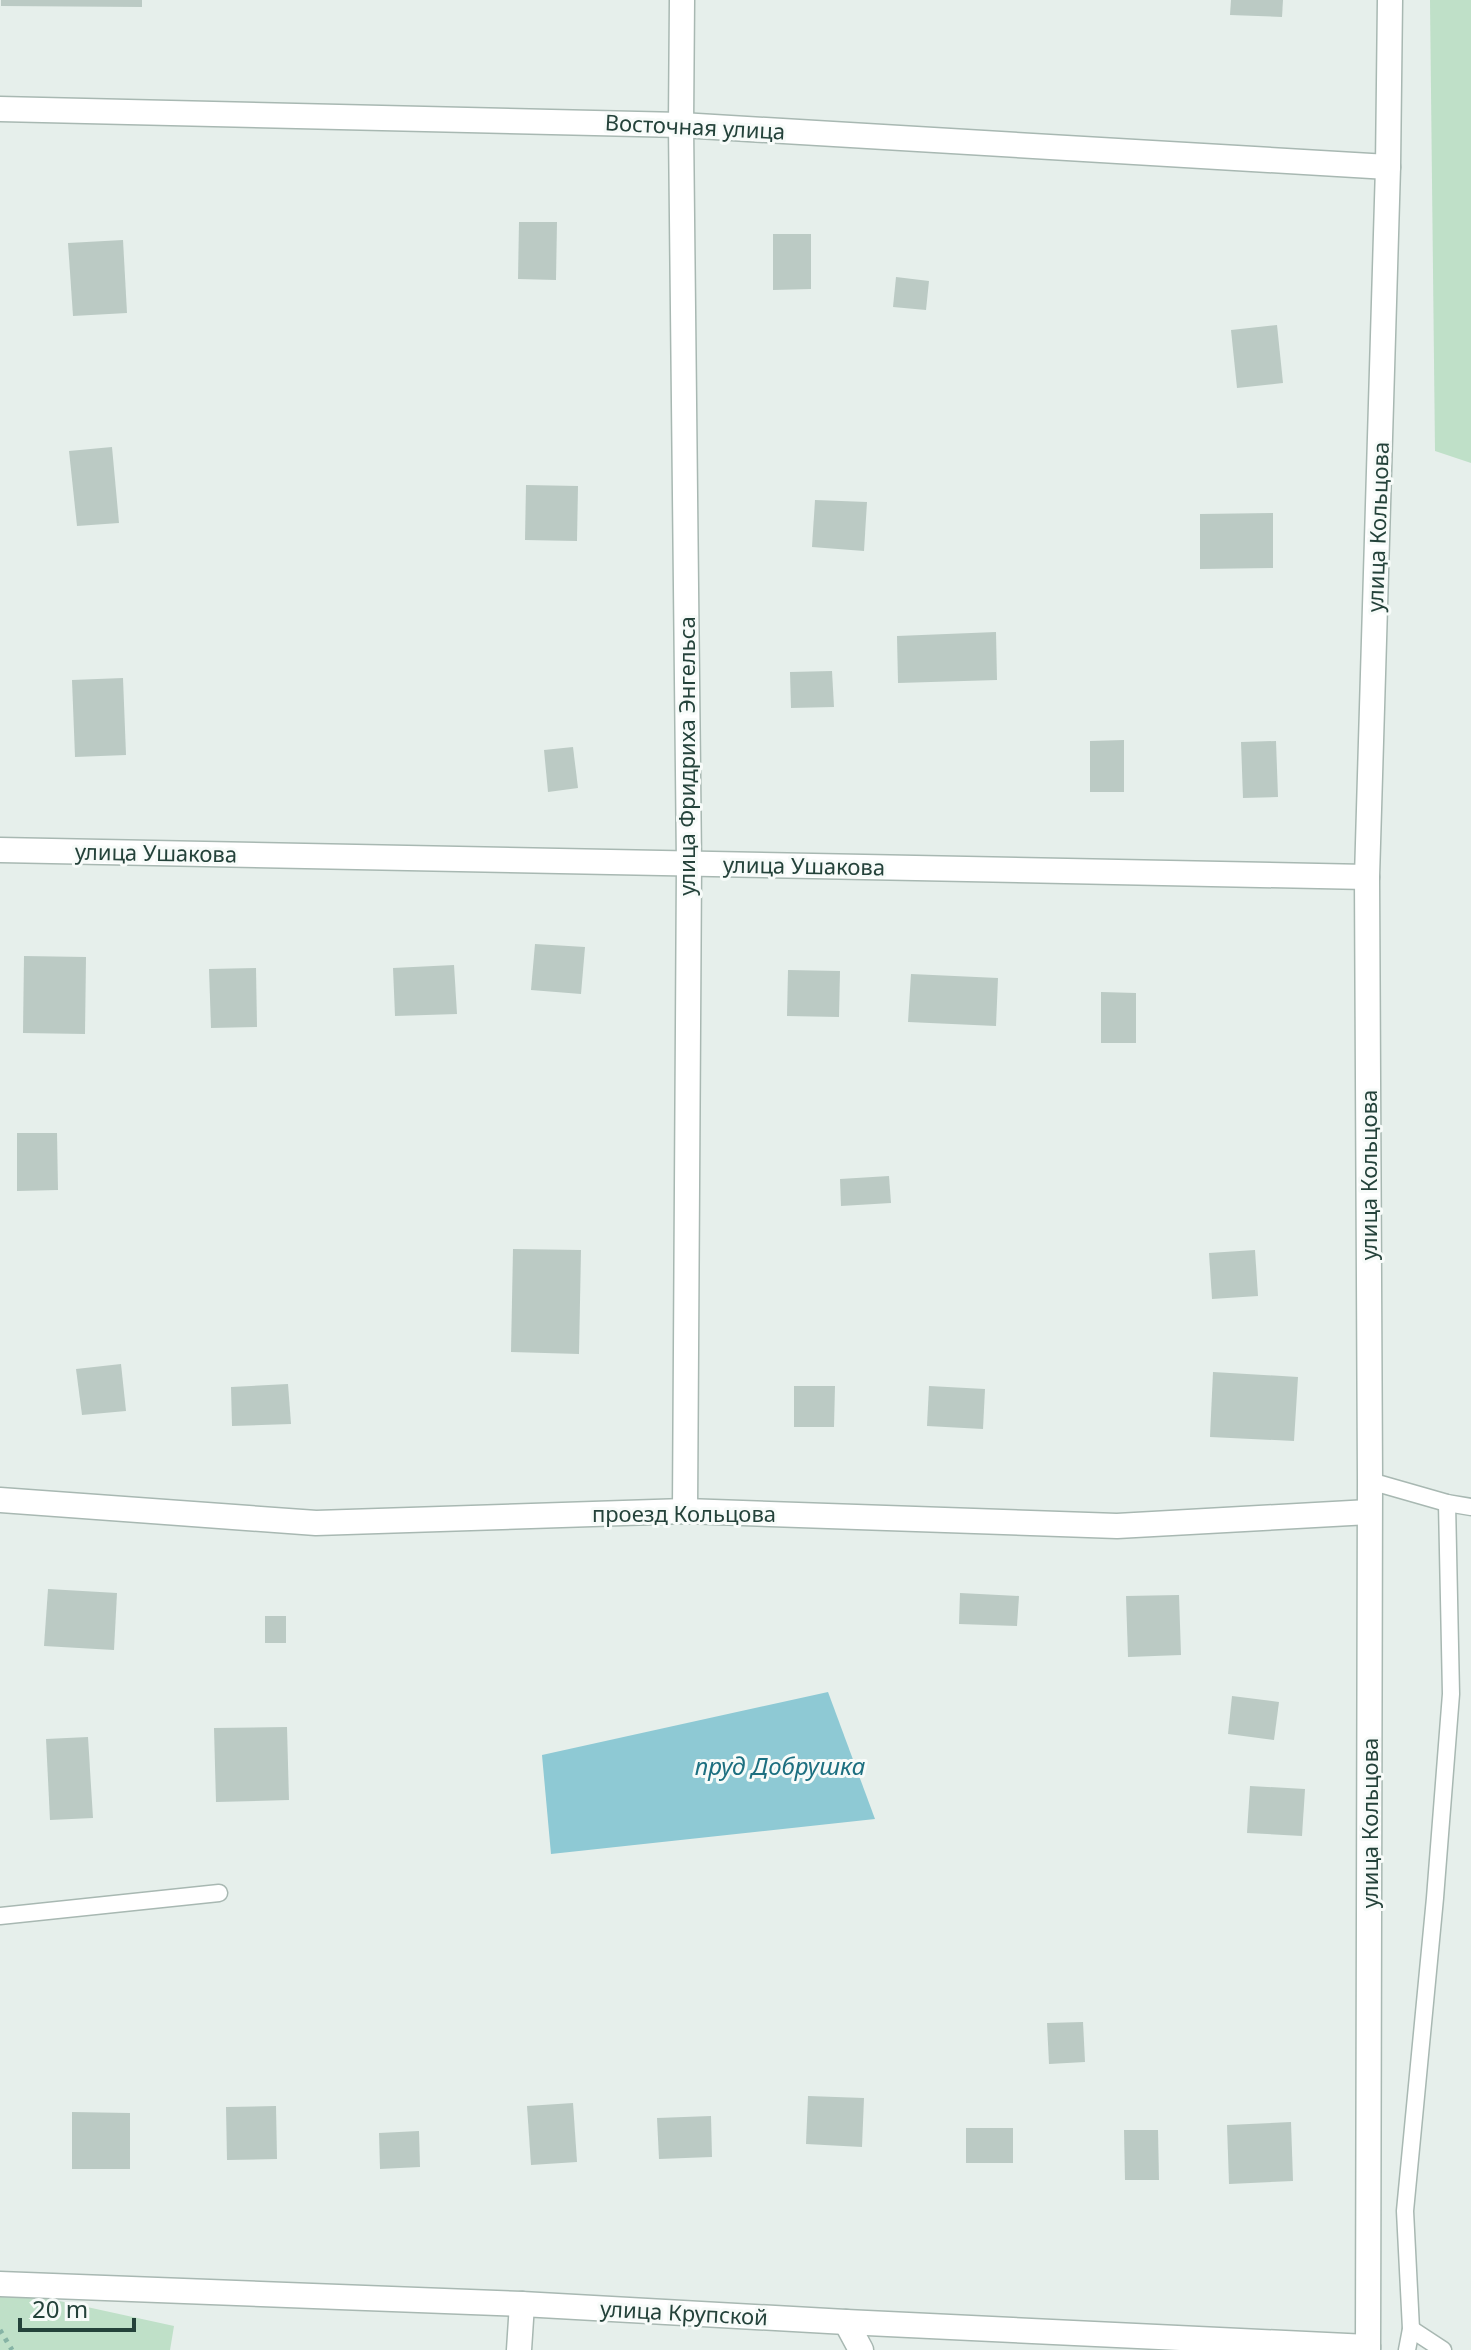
<svg xmlns="http://www.w3.org/2000/svg" width="1471" height="2350" font-family="'Noto Sans',sans-serif">
  <style>
    .green { fill: #bfe0c8 }
    .water { fill: #8ec9d4 }
    .building { fill: #bbcac4 }
    .lines { fill: none; stroke-linecap: round; stroke-linejoin: round }
    .lane-casing { stroke: #a8b8b2; stroke-width: 19 }
    .street-casing { stroke: #a8b8b2; stroke-width: 27 }
    .path { stroke: #86b3a5; stroke-width: 5; stroke-dasharray: 4 6; stroke-linecap: butt }
    .lane { stroke: #fff; stroke-width: 16 }
    .street { stroke: #fff; stroke-width: 24 }
    .labels { text-anchor: middle; stroke-width: 6; stroke-linejoin: round; paint-order: stroke }
    .street-label { font-size: 22px; fill: #24423a; stroke: #f7fbf9 }
    .water-label { font-size: 24px; font-style: italic; fill: #1c6f80; stroke: #f7fbf9 }
  </style>
  <rect width="100%" height="100%" fill="#e6efeb"/>
  <g class="green">
    <polygon points="1430,0 1471,0 1471,463 1435,451"/>
    <polygon points="0,2288 174,2326 170,2350 0,2350"/>
  </g>
  <polygon class="water" points="828,1692 875,1819 551,1854 542,1755"/>
  <g class="building">
    <polygon points="1,0 142,0 142,7 1,6"/>
    <polygon points="1231,0 1283,0 1282,17 1230,15"/>
    <polygon points="519,222 557,222 556,280 518,279"/>
    <polygon points="773,234 811,234 811,289 773,290"/>
    <polygon points="123,240 127,313 73,316 68,243"/>
    <polygon points="896,277 929,281 926,310 893,307"/>
    <polygon points="1277,325 1283,383 1237,388 1231,330"/>
    <polygon points="112,447 119,523 77,526 69,451"/>
    <polygon points="526,485 578,486 577,541 525,540"/>
    <polygon points="815,500 867,502 864,551 812,547"/>
    <polygon points="1273,513 1273,568 1200,569 1200,514"/>
    <polygon points="996,632 997,680 898,683 897,636"/>
    <polygon points="832,671 834,707 791,708 790,672"/>
    <polygon points="123,678 126,755 75,757 72,680"/>
    <polygon points="1124,740 1124,792 1090,792 1090,741"/>
    <polygon points="1276,741 1278,797 1243,798 1241,742"/>
    <polygon points="573,747 578,788 548,792 544,750"/>
    <polygon points="535,944 585,947 581,994 531,990"/>
    <polygon points="24,956 86,957 85,1034 23,1033"/>
    <polygon points="454,965 457,1014 395,1016 393,968"/>
    <polygon points="256,968 257,1027 211,1028 209,969"/>
    <polygon points="788,970 840,971 839,1017 787,1016"/>
    <polygon points="911,974 998,978 996,1026 908,1022"/>
    <polygon points="1101,992 1136,993 1136,1043 1101,1043"/>
    <polygon points="17,1133 57,1133 58,1190 17,1191"/>
    <polygon points="889,1176 891,1203 841,1206 840,1179"/>
    <polygon points="513,1249 581,1250 579,1354 511,1352"/>
    <polygon points="1255,1250 1258,1296 1212,1299 1209,1253"/>
    <polygon points="121,1364 126,1411 82,1415 76,1369"/>
    <polygon points="1213,1372 1298,1377 1294,1441 1210,1437"/>
    <polygon points="288,1384 291,1424 232,1426 231,1387"/>
    <polygon points="794,1386 835,1386 834,1427 794,1427"/>
    <polygon points="929,1386 985,1389 983,1429 927,1426"/>
    <polygon points="48,1589 117,1593 114,1650 44,1646"/>
    <polygon points="960,1593 1019,1596 1017,1626 959,1624"/>
    <polygon points="1179,1595 1181,1655 1128,1657 1126,1596"/>
    <rect x="265" y="1616" width="21" height="27"/>
    <polygon points="1232,1696 1279,1702 1274,1740 1228,1734"/>
    <polygon points="287,1727 289,1800 216,1802 214,1728"/>
    <polygon points="88,1737 93,1818 50,1820 46,1739"/>
    <polygon points="1250,1786 1305,1789 1302,1836 1247,1833"/>
    <polygon points="1083,2022 1085,2062 1049,2064 1047,2023"/>
    <polygon points="808,2096 864,2098 862,2147 806,2144"/>
    <polygon points="573,2103 577,2162 531,2165 527,2106"/>
    <polygon points="276,2106 277,2159 227,2160 226,2107"/>
    <polygon points="72,2112 130,2113 130,2169 72,2169"/>
    <polygon points="711,2116 712,2157 659,2159 657,2118"/>
    <polygon points="1291,2122 1293,2181 1229,2184 1227,2125"/>
    <rect x="966" y="2128" width="47" height="35"/>
    <polygon points="1124,2130 1158,2130 1159,2180 1125,2180"/>
    <polygon points="419,2131 420,2167 380,2169 379,2133"/>
  </g>
  <g class="lines">
    <defs>
      <g id="lane">
        <polyline points="1370,1481 1447,1503 1471,1507"/>
        <polyline points="0,1916 219,1893"/>
        <polyline points="1411,2329 1443,2350"/>
        <polyline points="1407,2350 1411,2329 1405,2211 1435,1898 1451,1694 1447,1503"/>
      </g>
      <g id="street">
        <polyline points="682,0 681,125 689,864 685,1511"/>
        <polyline points="0,109 681,125 1388,167"/>
        <polyline points="0,850 1367,877"/>
        <polyline points="0,1500 316,1523 685,1511 1117,1526 1369,1512"/>
        <polyline points="0,2284 522,2304 846,2322 1368,2347"/>
        <polyline points="846,2322 861,2350"/>
        <polyline points="519,2350 522,2304"/>
        <polyline points="1368,2350 1370,1481 1367,877 1388,167 1390,0"/>
      </g>
    </defs>
    <use href="#lane" class="lane-casing"/>
    <use href="#street" class="street-casing"/>
    <polyline class="path" points="0,2330 12,2350"/>
    <use href="#lane" class="lane"/>
    <use href="#street" class="street"/>
  </g>
  <g class="labels">
    <g class="street-label">
      <text transform="translate(695 127) rotate(3)" y="8">Восточная улица</text>
      <text transform="translate(1378 527) rotate(-88)" y="8">улица Кольцова</text>
      <text transform="translate(687 756) rotate(-90)" y="8">улица Фридриха Энгельса</text>
      <text transform="translate(156 853) rotate(1)" y="8">улица Ушакова</text>
      <text transform="translate(804 866) rotate(1)" y="8">улица Ушакова</text>
      <text transform="translate(1369 1175) rotate(-90)" y="8">улица Кольцова</text>
      <text x="684" y="1522">проезд Кольцова</text>
      <text transform="translate(1370 1823) rotate(-90)" y="8">улица Кольцова</text>
      <text transform="translate(684 2313) rotate(3)" y="8">улица Крупской</text>
    </g>
    <g class="water-label">
      <text x="780" y="1775">пруд Добрушка</text>
    </g>
  </g>
  <path d="M20 2318v12h114v-12" fill="none" stroke="#24423a" stroke-width="4"/>
  <text x="32" y="2318" font-size="24" fill="#24423a" stroke="#f7fbf9" stroke-width="6" paint-order="stroke">20 m</text>
</svg>
